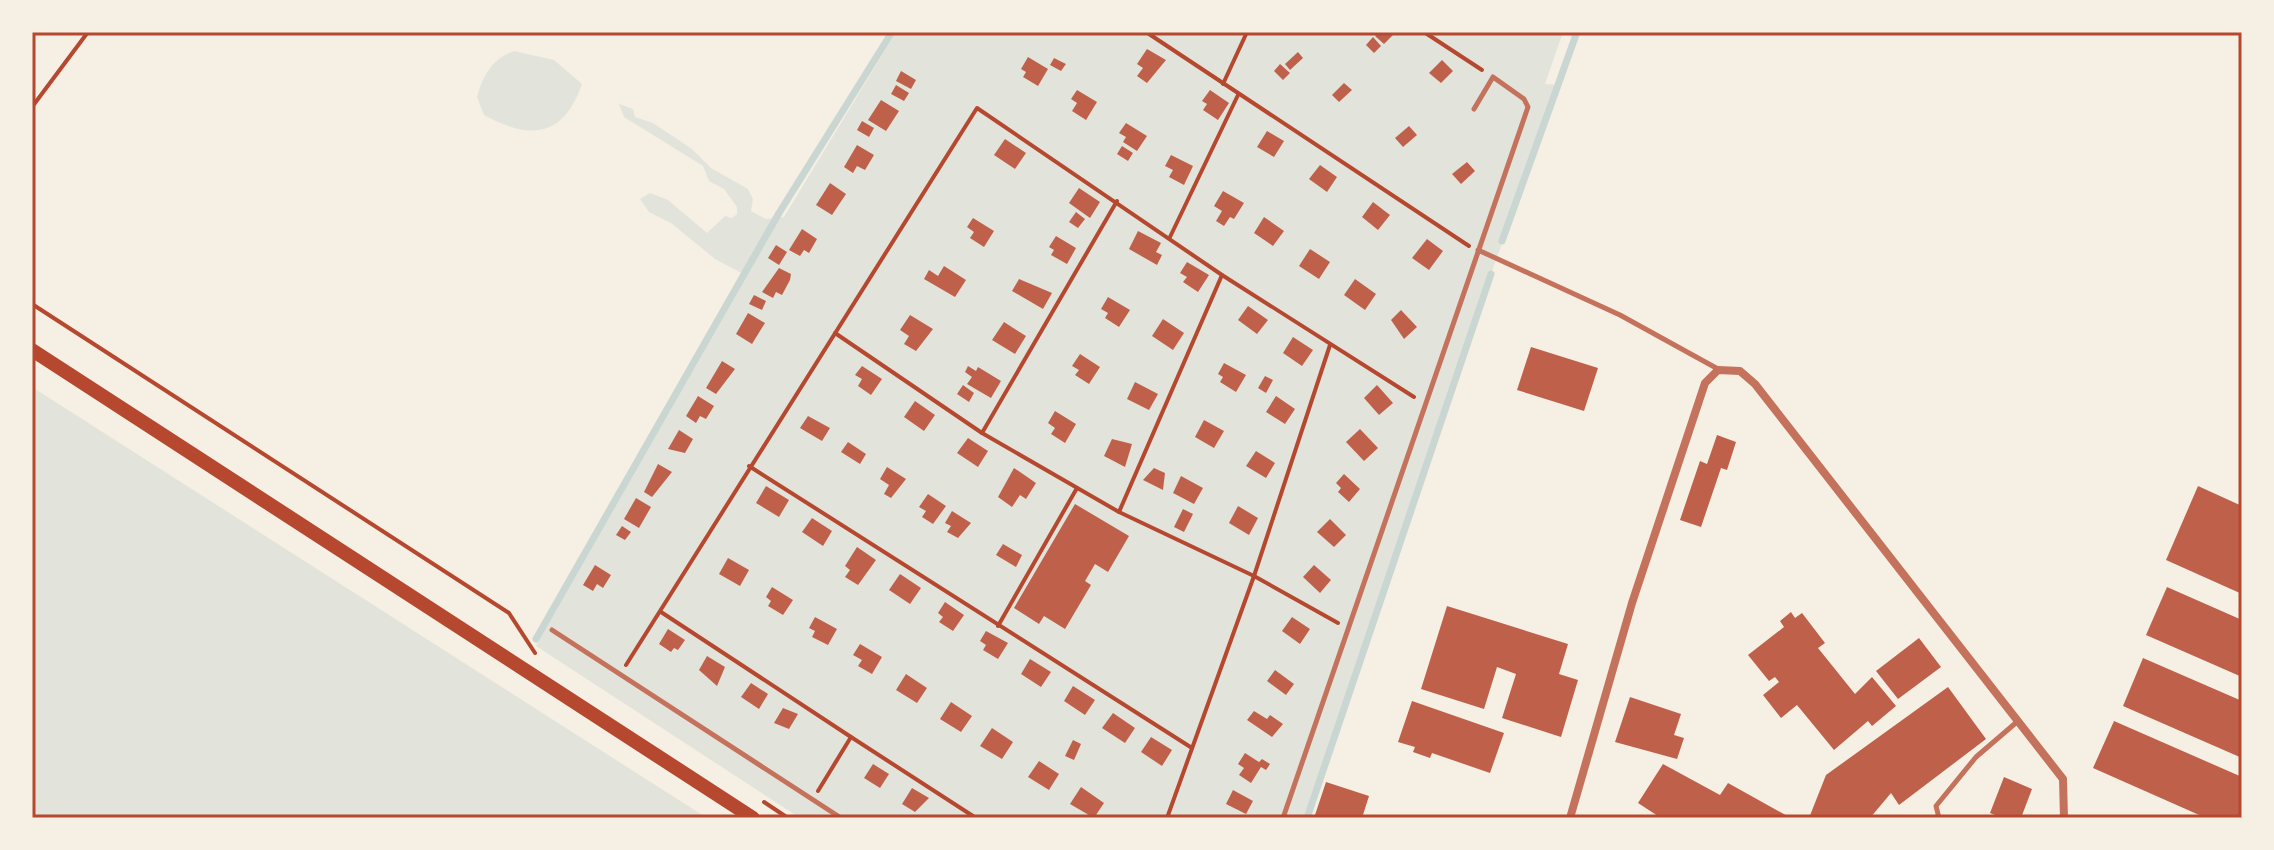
<svg xmlns="http://www.w3.org/2000/svg" width="2274" height="850" font-family="'Open Sans',sans-serif">
  <style>
    .green { fill: #e2e4dc }
    .lines { fill: none; stroke-linecap: round; stroke-linejoin: round }
    .stream { stroke: #c9d6d2; stroke-width: 7 }
    .building { fill: #bf614a }
    .path { stroke: #b5482f; stroke-width: 4 }
    .service { stroke: #c5725c; stroke-width: 5 }
    .minor { stroke: #c5725c; stroke-width: 8 }
    .secondary { stroke: #b5482f; stroke-width: 14 }
    .neatline { fill: none; stroke: #b5482f; stroke-width: 3 }
  </style>
  <rect width="100%" height="100%" fill="#f6efe4"/>
  <g class="green">
    <polygon points="896,32 1563,32 1545,84 1559,85 1491,274 1307,818 800,818 536,646 747,276 715,259 671,223 649,212 640,199 650,193 668,200 707,233 725,216 732,218 737,214 737,207 724,189 709,181 703,166 624,117 619,104 633,109 635,117 653,123 692,149 711,168 748,189 753,199 751,211 766,219 784,217"/>
    <path d="M514,51L554,60L582,84C563,138 530,140 484,115L477,97C483,75 492,59 514,51Z"/>
    <polygon points="32,387 707,818 32,818"/>
  </g>
  <g class="lines">
    <g class="stream">
      <polyline points="1502,241 1577,32"/>
      <polyline points="536,639 779,213 892,32"/>
      <polyline points="1307,818 1491,274"/>
    </g>
  </g>
  <g class="building">
    <polygon points="1380,32 1396,32 1384,44 1375,36"/>
    <polygon points="1373,37 1381,46 1374,53 1366,45"/>
    <polygon points="1147,49 1166,60 1147,83 1137,76 1143,68 1137,64"/>
    <polygon points="1298,52 1303,58 1290,70 1285,64"/>
    <polygon points="1028,57 1048,69 1038,86 1023,77 1026,72 1021,69"/>
    <polygon points="1054,58 1066,64 1061,71 1050,65"/>
    <polygon points="1442,60 1453,71 1441,83 1429,73"/>
    <polygon points="1280,64 1290,73 1283,80 1274,71"/>
    <polygon points="901,71 916,80 911,89 896,81"/>
    <polygon points="1344,83 1352,90 1339,102 1332,95"/>
    <polygon points="896,85 909,93 904,101 891,94"/>
    <polygon points="1077,90 1097,102 1086,120 1072,111 1077,103 1071,99"/>
    <polygon points="1210,90 1229,103 1218,120 1203,110 1207,104 1202,101"/>
    <polygon points="881,100 899,111 886,131 868,120"/>
    <polygon points="862,121 874,128 869,137 857,130"/>
    <polygon points="1126,123 1147,136 1137,151 1123,142 1126,137 1119,133"/>
    <polygon points="1409,126 1417,135 1403,147 1395,138"/>
    <polygon points="1267,131 1284,141 1274,157 1257,147"/>
    <polygon points="1005,139 1026,153 1015,169 994,155"/>
    <polygon points="857,145 874,155 865,170 857,166 853,173 844,167"/>
    <polygon points="1122,146 1133,153 1128,161 1117,154"/>
    <polygon points="1171,155 1193,166 1184,185 1169,177 1173,170 1165,166"/>
    <polygon points="1467,162 1475,171 1461,184 1452,174"/>
    <polygon points="1320,165 1337,177 1327,192 1309,179"/>
    <polygon points="830,183 846,194 832,215 816,205"/>
    <polygon points="1079,188 1100,202 1090,218 1069,203"/>
    <polygon points="1223,191 1244,203 1234,219 1230,217 1224,226 1216,221 1222,211 1214,206"/>
    <polygon points="1373,202 1390,215 1378,230 1362,217"/>
    <polygon points="1076,212 1085,219 1078,228 1069,222"/>
    <polygon points="1264,217 1284,231 1273,246 1254,233"/>
    <polygon points="973,218 994,231 984,247 970,238 974,232 967,227"/>
    <polygon points="802,229 817,239 809,253 804,250 800,256 789,250"/>
    <polygon points="1138,231 1161,243 1156,252 1162,255 1157,265 1129,249"/>
    <polygon points="1056,236 1076,248 1067,264 1051,255 1054,250 1049,247"/>
    <polygon points="1427,239 1443,251 1429,270 1412,258"/>
    <polygon points="776,245 787,252 779,265 768,258"/>
    <polygon points="1310,249 1330,262 1319,279 1299,266"/>
    <polygon points="1187,262 1209,275 1198,292 1183,282 1187,277 1180,273"/>
    <polygon points="944,266 966,280 955,297 924,279 929,270 938,276"/>
    <polygon points="779,268 791,274 790,280 782,295 776,292 773,298 762,292"/>
    <polygon points="1019,279 1052,293 1043,309 1012,291"/>
    <polygon points="1355,279 1376,294 1365,310 1344,295"/>
    <polygon points="754,295 766,301 762,310 749,304"/>
    <polygon points="1108,297 1130,310 1119,327 1105,318 1108,313 1101,309"/>
    <polygon points="1248,306 1268,320 1257,334 1238,320"/>
    <polygon points="1401,310 1417,327 1404,339 1391,320"/>
    <polygon points="748,313 765,323 752,344 736,334"/>
    <polygon points="910,315 933,329 916,351 904,344 909,336 900,330"/>
    <polygon points="1163,319 1184,333 1173,350 1152,336"/>
    <polygon points="1004,322 1026,336 1015,354 992,340"/>
    <polygon points="1293,337 1313,350 1302,366 1283,353"/>
    <polygon points="1531,347 1598,368 1584,411 1517,390"/>
    <polygon points="1080,354 1100,367 1089,384 1075,375 1079,370 1072,366"/>
    <polygon points="722,361 735,369 716,394 706,388"/>
    <polygon points="1224,363 1246,375 1236,392 1220,382 1223,377 1218,374"/>
    <polygon points="862,366 882,379 871,395 858,386 862,379 855,375"/>
    <polygon points="968,366 976,371 978,367 1001,381 991,398 967,384 972,377 965,372"/>
    <polygon points="1265,376 1273,380 1266,393 1258,388"/>
    <polygon points="1135,382 1158,394 1149,410 1127,399"/>
    <polygon points="963,385 974,393 969,402 957,394"/>
    <polygon points="1377,385 1393,403 1379,415 1364,398"/>
    <polygon points="698,396 714,406 706,419 700,416 696,423 686,416"/>
    <polygon points="1276,396 1295,409 1285,424 1266,412"/>
    <polygon points="915,401 935,415 924,431 904,417"/>
    <polygon points="1055,411 1076,424 1065,443 1051,434 1055,428 1048,423"/>
    <polygon points="808,416 830,428 822,441 800,428"/>
    <polygon points="1204,420 1224,431 1214,448 1195,437"/>
    <polygon points="1360,429 1378,448 1364,461 1346,442"/>
    <polygon points="679,430 693,439 685,453 668,449"/>
    <polygon points="1717,435 1736,442 1727,470 1721,468 1701,527 1680,520 1700,461 1707,464"/>
    <polygon points="968,438 988,451 978,467 957,453"/>
    <polygon points="1112,439 1132,444 1125,467 1104,456"/>
    <polygon points="848,442 866,454 860,464 841,452"/>
    <polygon points="1256,451 1275,463 1266,478 1246,466"/>
    <polygon points="658,464 672,472 652,497 644,492"/>
    <polygon points="887,467 906,479 891,498 884,494 889,485 880,479"/>
    <polygon points="1014,468 1036,483 1026,499 1020,495 1012,507 998,497"/>
    <polygon points="1154,468 1165,473 1163,490 1143,480"/>
    <polygon points="1344,474 1360,489 1349,502 1338,492 1341,488 1336,483"/>
    <polygon points="1181,476 1203,488 1194,504 1173,493"/>
    <polygon points="766,486 789,500 779,517 756,503"/>
    <polygon points="2198,486 2242,506 2242,594 2166,560"/>
    <polygon points="928,494 946,506 933,524 922,517 926,511 919,507"/>
    <polygon points="636,498 651,507 639,528 624,519"/>
    <polygon points="1075,504 1129,536 1108,572 1095,564 1085,581 1091,585 1065,629 1044,616 1039,624 1014,608"/>
    <polygon points="1238,506 1258,518 1249,535 1229,523"/>
    <polygon points="1183,509 1193,514 1184,532 1174,527"/>
    <polygon points="952,511 971,523 958,538 947,532 951,526 945,523"/>
    <polygon points="812,518 832,531 823,546 802,532"/>
    <polygon points="1330,519 1346,535 1334,547 1317,532"/>
    <polygon points="622,526 631,532 625,540 616,535"/>
    <polygon points="1003,544 1022,555 1016,567 996,555"/>
    <polygon points="857,547 876,560 858,585 845,577 850,570 845,566"/>
    <polygon points="728,558 749,570 740,586 719,574"/>
    <polygon points="595,565 611,575 603,588 597,584 593,591 583,585"/>
    <polygon points="1314,565 1331,580 1320,593 1303,577"/>
    <polygon points="900,574 921,588 910,604 889,590"/>
    <polygon points="772,587 793,600 783,615 768,606 771,601 766,597"/>
    <polygon points="2167,587 2242,620 2242,677 2146,635"/>
    <polygon points="945,602 964,615 953,631 939,622 943,617 938,613"/>
    <polygon points="1447,606 1568,644 1559,674 1578,680 1561,737 1502,718 1516,674 1497,667 1484,709 1421,689"/>
    <polygon points="1791,612 1795,618 1802,613 1825,643 1818,648 1855,694 1872,677 1896,706 1872,726 1868,721 1834,750 1797,705 1781,718 1763,695 1779,682 1775,677 1769,681 1748,655 1784,627 1780,621"/>
    <polygon points="815,617 837,629 828,645 812,637 815,631 809,628"/>
    <polygon points="1292,617 1310,629 1300,644 1282,631"/>
    <polygon points="668,629 685,640 678,650 674,648 671,652 659,644"/>
    <polygon points="986,631 1008,643 998,659 983,650 986,645 980,641"/>
    <polygon points="1919,638 1941,667 1898,699 1876,671"/>
    <polygon points="860,644 882,657 872,674 858,666 862,660 853,655"/>
    <polygon points="707,656 725,667 717,686 699,670"/>
    <polygon points="2143,658 2242,701 2242,758 2123,706"/>
    <polygon points="1030,659 1051,672 1041,687 1021,674"/>
    <polygon points="1275,670 1294,684 1286,695 1267,681"/>
    <polygon points="906,674 927,688 917,703 896,690"/>
    <polygon points="751,683 768,694 759,709 741,697"/>
    <polygon points="1073,686 1095,700 1085,715 1064,701"/>
    <polygon points="1948,687 1986,739 1899,805 1891,793 1870,818 1809,818 1826,775"/>
    <polygon points="1630,697 1681,714 1674,735 1684,738 1677,759 1615,742"/>
    <polygon points="1412,701 1504,733 1490,773 1432,753 1430,758 1413,752 1415,747 1398,742"/>
    <polygon points="951,702 972,716 961,732 940,719"/>
    <polygon points="783,708 798,714 789,729 774,723"/>
    <polygon points="1254,711 1267,719 1270,715 1283,724 1272,737 1247,720"/>
    <polygon points="1113,713 1135,728 1125,743 1102,728"/>
    <polygon points="2114,721 2242,777 2242,818 2206,818 2093,768"/>
    <polygon points="992,728 1013,742 1002,759 980,746"/>
    <polygon points="1151,737 1172,750 1162,766 1141,752"/>
    <polygon points="1073,740 1081,744 1074,760 1065,756"/>
    <polygon points="1245,753 1259,762 1262,759 1270,764 1266,770 1261,767 1251,783 1239,775 1244,768 1238,764"/>
    <polygon points="1039,761 1059,774 1049,790 1028,777"/>
    <polygon points="873,764 889,774 880,788 864,778"/>
    <polygon points="1663,764 1720,795 1728,783 1791,818 1661,818 1638,803"/>
    <polygon points="2004,777 2032,789 2021,818 1993,818 1995,815 1990,813"/>
    <polygon points="1326,782 1369,796 1362,818 1314,818"/>
    <polygon points="1081,787 1104,803 1094,818 1070,804"/>
    <polygon points="912,788 929,798 915,812 902,804"/>
    <polygon points="1233,790 1253,801 1246,814 1226,804"/>
  </g>
  <g class="lines">
    <g class="path">
      <polyline points="1146,32 1469,246"/>
      <polyline points="1424,32 1482,70"/>
      <polyline points="1223,84 1247,32"/>
      <polyline points="32,107 88,32"/>
      <polyline points="1170,237 1238,95"/>
      <polyline points="32,304 509,613 535,653"/>
      <polyline points="835,333 982,433 1119,512 1254,576 1338,623"/>
      <polyline points="982,433 1117,201"/>
      <polyline points="749,466 1192,748"/>
      <polyline points="1119,512 1222,275"/>
      <polyline points="661,612 851,737 818,791"/>
      <polyline points="998,626 1077,488"/>
      <polyline points="626,665 977,108 1222,275 1414,397"/>
      <polyline points="851,737 976,818"/>
      <polyline points="764,802 788,818"/>
      <polyline points="1167,818 1254,576 1330,345"/>
    </g>
    <g class="service">
      <polyline points="1478,250 1620,315 1718,369"/>
      <polyline points="552,630 841,818"/>
      <polyline points="1283,818 1528,107 1524,99 1493,77 1474,109"/>
      <polyline points="1939,818 1936,806 1976,757 2018,721"/>
    </g>
    <polyline class="minor" points="1570,818 1632,603 1705,383 1718,370 1740,371 1755,384 2063,779 2064,818"/>
    <polyline class="secondary" points="32,350 753,818"/>
  </g>
  <rect width="2274" height="850" fill="none" stroke="#f6efe4" stroke-width="68"/>
  <rect x="34" y="34" width="2206" height="782" class="neatline"/>
</svg>
